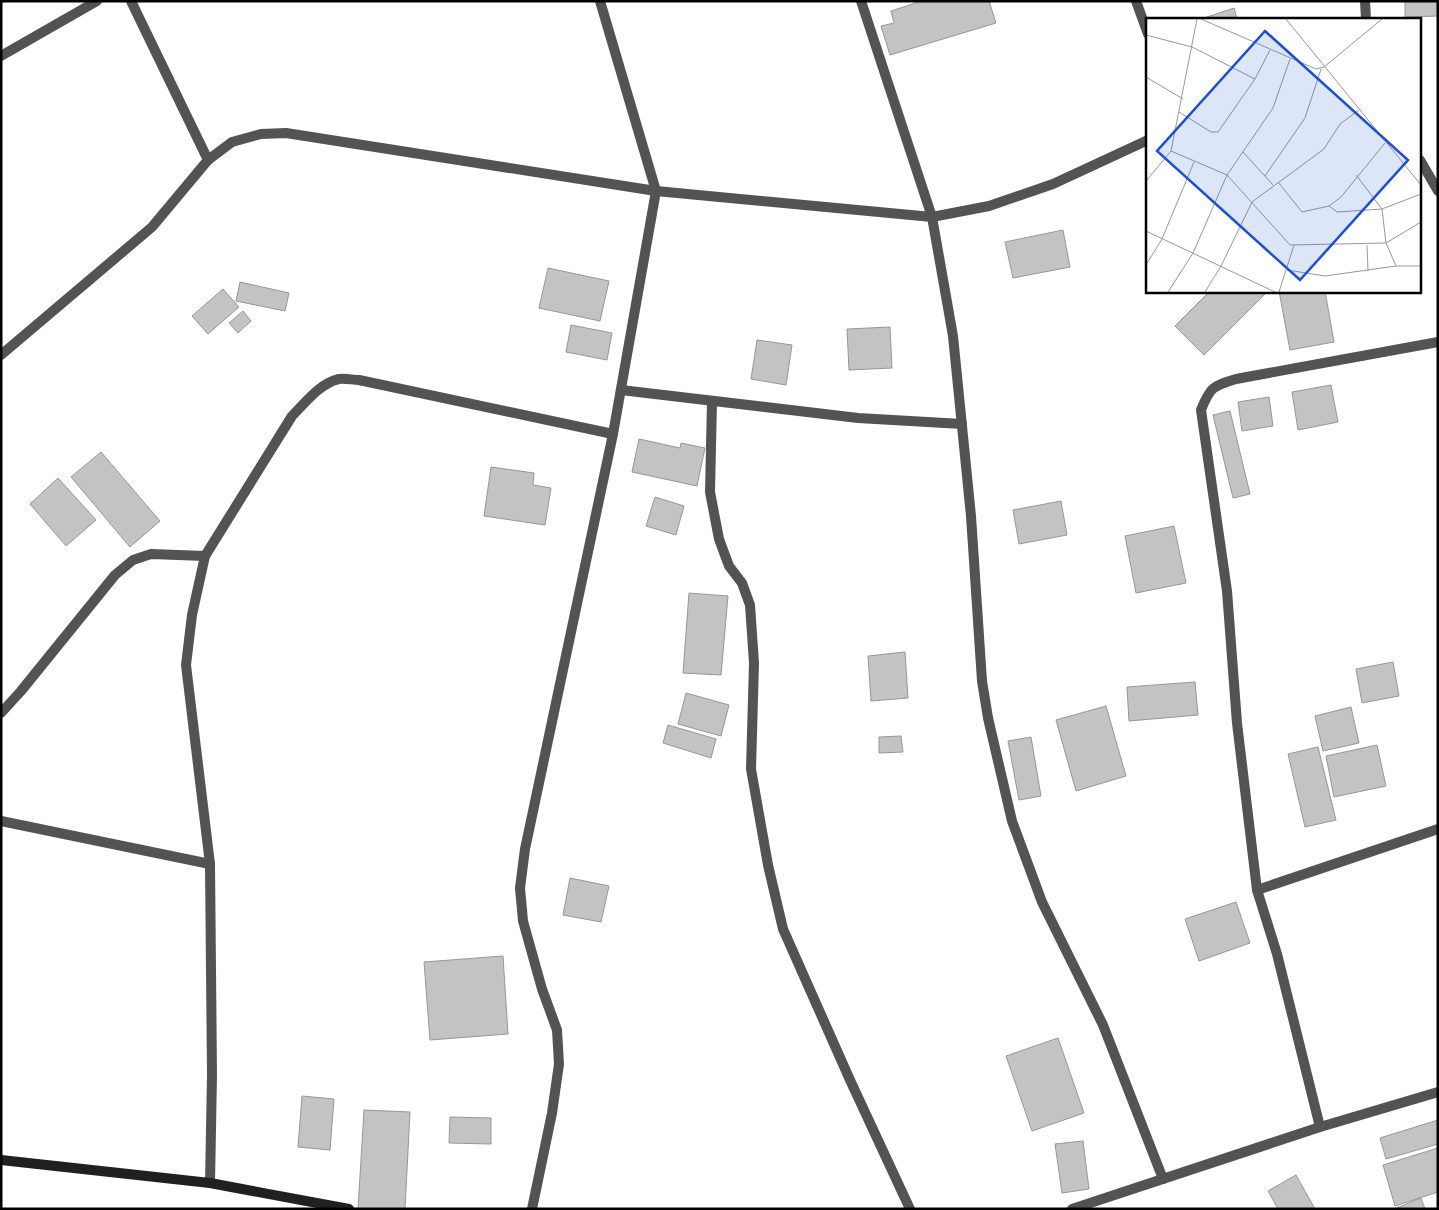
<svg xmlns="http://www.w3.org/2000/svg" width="1439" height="1210" font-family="'DejaVu Sans',sans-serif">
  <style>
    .building { fill: #c3c3c3; stroke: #979797 }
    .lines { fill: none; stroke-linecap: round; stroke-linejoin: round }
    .street { stroke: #535353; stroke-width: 10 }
    .secondary { stroke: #202020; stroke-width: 10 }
    .inset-road { fill: none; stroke: #999; stroke-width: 1 }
    .view { fill: #1d4ed8; fill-opacity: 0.15; stroke: #1d4ed8; stroke-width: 2.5 }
    .inset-edge { fill: none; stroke: #000; stroke-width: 2.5 }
  </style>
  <rect width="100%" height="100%" fill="#fff"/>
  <g class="building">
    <polygon points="922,1 989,1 996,23 890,55 881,26 894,23 891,11"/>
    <polygon points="1405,1 1438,1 1438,16 1405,17"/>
    <polygon points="1234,8 1237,19 1201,19"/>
    <polygon points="1063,230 1070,267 1013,278 1005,242"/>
    <polygon points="548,268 609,281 600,321 539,308"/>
    <polygon points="240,282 289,293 285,311 236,301"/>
    <polygon points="223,289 239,307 208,334 192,316"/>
    <polygon points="1210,291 1268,291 1204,355 1175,326"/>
    <polygon points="1279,291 1325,291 1334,342 1290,350"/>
    <polygon points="243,311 251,321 238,333 229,323"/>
    <polygon points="571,325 612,333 607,360 566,352"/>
    <polygon points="890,327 892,368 849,370 847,329"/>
    <polygon points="757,340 792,345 786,385 751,379"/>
    <polygon points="1331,385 1338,422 1298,430 1292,392"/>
    <polygon points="1269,397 1273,426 1242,431 1238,402"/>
    <polygon points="1230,411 1250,494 1233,498 1213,415"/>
    <polygon points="639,439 680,448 681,443 705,448 697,486 632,472"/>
    <polygon points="101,452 160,521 130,547 71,477"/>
    <polygon points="491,467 534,473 533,485 551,488 545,525 484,516"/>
    <polygon points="58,478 96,520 66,546 30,504"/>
    <polygon points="655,497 684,506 676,535 646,526"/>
    <polygon points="1061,501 1067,535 1019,544 1013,510"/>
    <polygon points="1174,526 1186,583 1136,593 1125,536"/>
    <polygon points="689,593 728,596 721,675 683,673"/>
    <polygon points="905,652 908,698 871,701 868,656"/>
    <polygon points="1393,662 1399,696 1362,703 1356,669"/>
    <polygon points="1195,682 1198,715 1129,721 1127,687"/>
    <polygon points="686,693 729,705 721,736 678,724"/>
    <polygon points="1106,706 1126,776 1076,791 1056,720"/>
    <polygon points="1351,707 1359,743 1323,751 1315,716"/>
    <polygon points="668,725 716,739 711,758 663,743"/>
    <polygon points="901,736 903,752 879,753 879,737"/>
    <polygon points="1031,737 1041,796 1019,800 1008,741"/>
    <polygon points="1377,745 1386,786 1334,797 1326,756"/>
    <polygon points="1318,747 1336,820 1305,827 1288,754"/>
    <polygon points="570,878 609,886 601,922 563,915"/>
    <polygon points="1236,902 1250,943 1199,961 1185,919"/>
    <polygon points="503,956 508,1034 430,1040 424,962"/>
    <polygon points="1058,1038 1084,1113 1032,1131 1006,1056"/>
    <polygon points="302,1096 334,1099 330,1150 298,1147"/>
    <polygon points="364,1110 410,1112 405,1209 358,1209"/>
    <polygon points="450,1117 491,1118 491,1144 449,1143"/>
    <polygon points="1438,1120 1438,1144 1386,1159 1380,1138"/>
    <polygon points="1083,1141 1089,1189 1062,1193 1055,1144"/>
    <polygon points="1438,1148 1438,1192 1395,1206 1383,1165"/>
    <polygon points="1296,1175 1315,1209 1278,1209 1268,1191"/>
    <polygon points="1421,1198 1425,1209 1394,1209"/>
  </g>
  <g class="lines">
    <g class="street">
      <polyline points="131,1 208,160"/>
      <polyline points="861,1 932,217 953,336 971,516 982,681 988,718 1012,821 1042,902 1103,1025 1163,1179"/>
      <polyline points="1136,1 1148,34"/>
      <polyline points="1365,1 1366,19"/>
      <polyline points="1,56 97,1"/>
      <polyline points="1420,160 1438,191"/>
      <polyline points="1,355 152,227 208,160 232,142 261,134 286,133 656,191 932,217 989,206 1053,184 1148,140"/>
      <polyline points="621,390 858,418 962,424"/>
      <polyline points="712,401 710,492 719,539 729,566 742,583 750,605 754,663 751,769 768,865 783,929 850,1080 910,1209"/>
      <polyline points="205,556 192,615 186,665 210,864 212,1075 210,1183"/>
      <path d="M1,713L21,691L115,575L133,560L151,554L205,556L292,416C305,403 320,383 339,379C345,378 353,380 359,380L613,434"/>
      <polyline points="1,821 210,864"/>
      <polyline points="1257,890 1438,829"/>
      <path d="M1320,1127L1277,954L1257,890L1237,723L1227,591L1201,410C1210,387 1213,386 1236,379L1438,342"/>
      <polyline points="532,1209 552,1113 559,1064 557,1030 542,989 523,921 520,888 525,849 613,434 656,191 600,1"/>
      <polyline points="1072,1209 1320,1127 1438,1092"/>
    </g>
    <polyline class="secondary" points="1,1160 210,1183 349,1209"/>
  </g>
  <g transform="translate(1146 18)">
    <rect width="275" height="275" fill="#fff"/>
    <path class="inset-road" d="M55,1L170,51L178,49L236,1M140,1L275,167M0,17L46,29L109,61M0,59L37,81M33,94L65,114H72L109,61L124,32M25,133L81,157L144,227L240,225L275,204M97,134L127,167M210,157L236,191L240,225L250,248M119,158L159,100L175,51M0,163L25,133L51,1M132,164L156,194L183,188L191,194L236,191L275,176M183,188L195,179L239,125M0,213L129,274M221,227L222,253M0,247L16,221L48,144M141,252L179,258L250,248H275M22,274L47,235L81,157L127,90L144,41M59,274L75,248L106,184L178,131L194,106L213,92M133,274L148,227"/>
    <path class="view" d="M119,13L262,142L154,262L11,133Z"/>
    <rect width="275" height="275" class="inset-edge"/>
  </g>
  <rect width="1439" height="1210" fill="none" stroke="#000000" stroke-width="5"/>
</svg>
